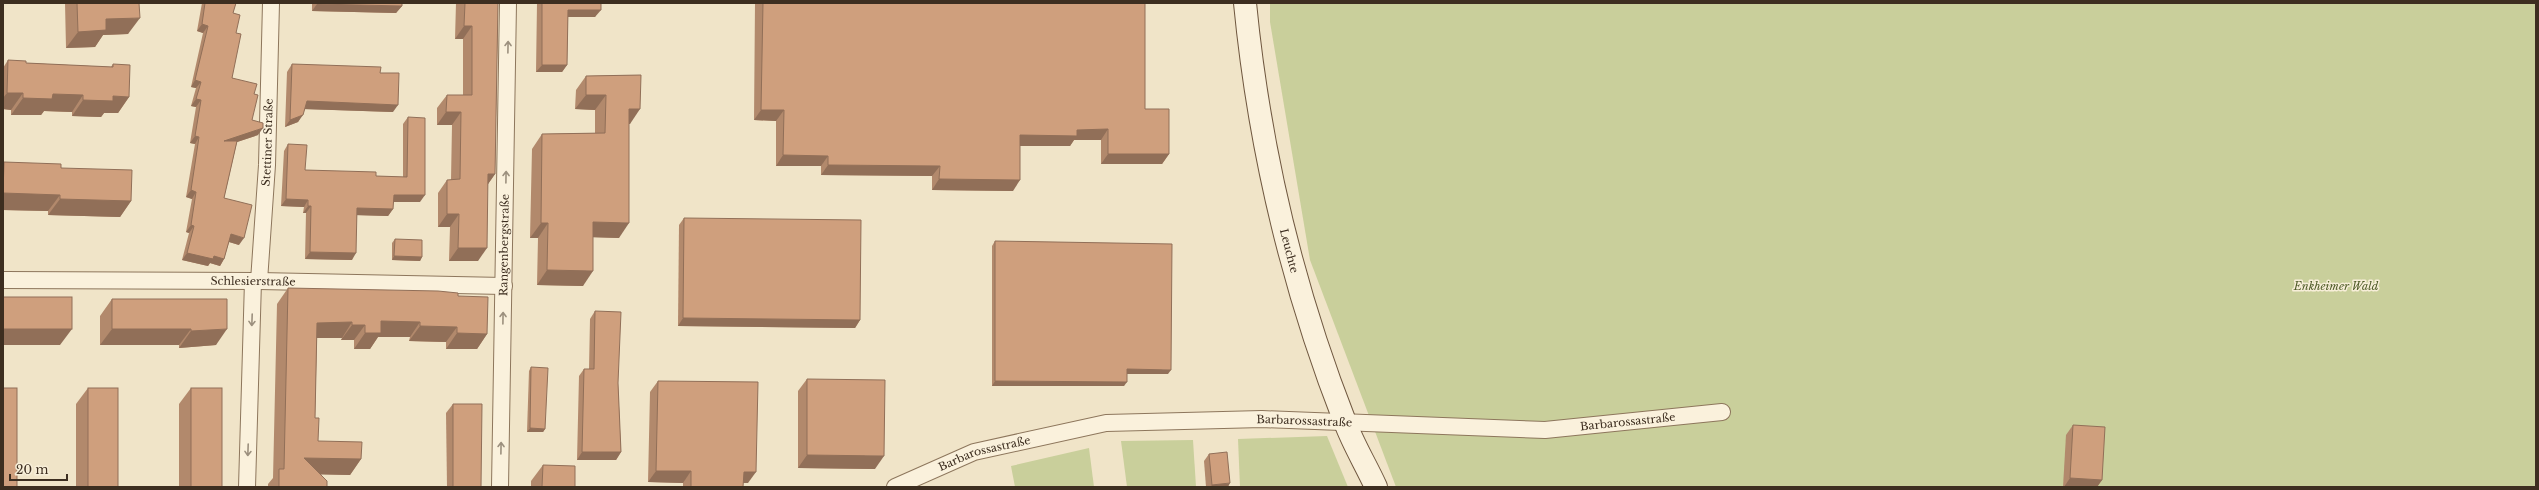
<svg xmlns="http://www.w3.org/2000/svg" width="2539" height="490" font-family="'Libre Baskerville',serif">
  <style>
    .green { fill: #c9cf9b }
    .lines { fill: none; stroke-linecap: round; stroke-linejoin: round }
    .street-casing { stroke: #8d765c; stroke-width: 18 }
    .secondary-casing { stroke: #6f573f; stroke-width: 24 }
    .street { stroke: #faf1dc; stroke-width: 16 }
    .secondary { stroke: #faf1dc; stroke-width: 22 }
    .wall { fill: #b2896c }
    .shaded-wall { fill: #916f58 }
    .building { fill: #cf9f7d; stroke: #916f58 }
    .oneway { stroke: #9c907e }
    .labels { text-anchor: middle; stroke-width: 3; stroke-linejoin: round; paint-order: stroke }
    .street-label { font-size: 11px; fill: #3d2e20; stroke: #f7eed8 }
    .park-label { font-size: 11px; font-style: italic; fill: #4d5a26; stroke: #f7eed8 }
  </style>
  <rect width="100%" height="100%" fill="#f0e4c8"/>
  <g class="green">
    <polygon points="1270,3 2536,3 2536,487 1396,487 1310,260 1270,22"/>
    <polygon points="1327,436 1348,487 1240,487 1238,439"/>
    <polygon points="1193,440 1196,487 1127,487 1121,441"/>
    <polygon points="1089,448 1094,487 1015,487 1011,466"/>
  </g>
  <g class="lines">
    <defs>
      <g id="street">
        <path id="s1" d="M3,280L259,281L504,286"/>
        <path id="s2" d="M259,281L267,165L271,3"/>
        <polyline points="247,487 253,281"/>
        <path id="s3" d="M500,487L508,3"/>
        <path id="s4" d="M895,487L974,452L1106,423L1262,419L1545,430L1722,412"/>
      </g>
      <g id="secondary">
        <path id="s5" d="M1245,3C1259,146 1292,287 1345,422C1353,444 1366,465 1376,487"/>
      </g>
    </defs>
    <use href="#street" class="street-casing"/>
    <use href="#secondary" class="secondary-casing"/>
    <use href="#street" class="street"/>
    <use href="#secondary" class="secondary"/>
  </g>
  <g class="wall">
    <polygon points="65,3 139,3 128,34 103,35 95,47 66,48"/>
    <polygon points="202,3 236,3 233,13 236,33 232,78 254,94 252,120 258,135 237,142 224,198 239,245 229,242 224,259 220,266 210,263 208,266 182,260 189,233 186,232 192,199 186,197 195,144 190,143 196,107 191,106 196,88 191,87 203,33 197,31"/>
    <polygon points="290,3 402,3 402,6 396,13 312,11 312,4 290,4"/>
    <polygon points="456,3 498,3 495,174 488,184 478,261 449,261 450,227 438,227 438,193 447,180 451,180 452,125 437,125 437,108 447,95 463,95 463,39 455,39"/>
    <polygon points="537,3 601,3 595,17 568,17 567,65 562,72 536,72"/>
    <polygon points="755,3 1145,3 1145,109 1169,154 1162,164 1101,164 1101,140 1074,140 1070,146 1020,146 1013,191 932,190 932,176 821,175 821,166 776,166 776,121 754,120"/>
    <polygon points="8,60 26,63 111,67 113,64 129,97 118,113 104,113 101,117 72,116 72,112 44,111 41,115 11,115 11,110 3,109 3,68"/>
    <polygon points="292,64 380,73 393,112 305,109 298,122 285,127 287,72"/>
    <polygon points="641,75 630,124 629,124 619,238 593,237 583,286 537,285 538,238 530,238 532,149 542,134 595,133 595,110 575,109 576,90 586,76"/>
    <polygon points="408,117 420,202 393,202 393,209 388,216 357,215 352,260 305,259 306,213 303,213 304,207 281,206 284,151 288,144 305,170 376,176 403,177 403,124"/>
    <polygon points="4,162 61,168 131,201 120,217 48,215 48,211 3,210 3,163"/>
    <polygon points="684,218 860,320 855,328 678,326 679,225"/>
    <polygon points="395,239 422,257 420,261 392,260 392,243"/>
    <polygon points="995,241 1168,374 1127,374 1124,386 992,386 992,246"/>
    <polygon points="288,288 458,296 487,334 477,349 446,349 446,342 409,341 410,337 378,337 370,349 354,349 354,340 341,340 342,338 317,338 315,418 318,441 361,459 350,475 321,474 327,487 268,487 268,484 273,478 277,304"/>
    <polygon points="112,299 227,299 216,345 179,348 179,345 100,345 100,316"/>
    <polygon points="595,311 618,383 621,452 616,460 577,460 579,376 584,369 589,369 590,319"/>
    <polygon points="531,367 545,429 543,432 527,432 529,371"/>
    <polygon points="807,379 875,469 798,468 798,391"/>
    <polygon points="658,381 748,483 743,483 743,487 683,487 683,483 648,482 650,392"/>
    <polygon points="88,388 118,487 76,487 76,404"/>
    <polygon points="191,388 222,487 179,487 179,404"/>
    <polygon points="453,404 481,487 447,487 446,413"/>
    <polygon points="2073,425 2102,480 2097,487 2063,487 2066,435"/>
    <polygon points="1209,454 1228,487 1206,487 1204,461"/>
    <polygon points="543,465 575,487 531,487 531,481"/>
  </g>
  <g class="shaded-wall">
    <polygon points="291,3 313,3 312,4 290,4"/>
    <polygon points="317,4 402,6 396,13 312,11"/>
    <polygon points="568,10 601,10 595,17 563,17"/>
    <polygon points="140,18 128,34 103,35 95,47 66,48 78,32 106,19"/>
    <polygon points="202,24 208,26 203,33 197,31"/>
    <polygon points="464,26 472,26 463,39 455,39"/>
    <polygon points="542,65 567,65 562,72 536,72"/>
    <polygon points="195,80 201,82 196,88 191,87"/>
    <polygon points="7,93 23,93 11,110 3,109 3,98"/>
    <polygon points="53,94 83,95 72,112 44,111 41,115 11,115 23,98"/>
    <polygon points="586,95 606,95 595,110 575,109"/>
    <polygon points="113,96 129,97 118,113 104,113 101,117 72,116 83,100"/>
    <polygon points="196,99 201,100 196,107 191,106"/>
    <polygon points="307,101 398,105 393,112 302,109"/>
    <polygon points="629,109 640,109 630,124 618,123"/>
    <polygon points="761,110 784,110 776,121 754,120"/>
    <polygon points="446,112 461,112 452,125 437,125"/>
    <polygon points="303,115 298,122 285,127 290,120"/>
    <polygon points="263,128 258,135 219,148 224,141"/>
    <polygon points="1108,129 1101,140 1074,140 1070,146 1013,146 1020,135 1077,130"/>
    <polygon points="195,136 199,137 195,144 190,143"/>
    <polygon points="1108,154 1169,154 1162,164 1101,164"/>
    <polygon points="783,155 828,156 821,166 776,166"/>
    <polygon points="828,165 940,166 932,176 821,175"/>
    <polygon points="488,174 495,174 486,187"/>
    <polygon points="939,179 1020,180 1013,191 932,190"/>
    <polygon points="191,190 196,192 192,199 186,197"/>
    <polygon points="3,193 60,195 48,211 3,210"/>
    <polygon points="394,195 425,195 420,202 389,202"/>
    <polygon points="60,199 131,201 120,217 48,215"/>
    <polygon points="286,199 308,200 304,207 281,206"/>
    <polygon points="308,206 311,206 306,213 303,213"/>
    <polygon points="357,208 393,209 388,216 352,215"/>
    <polygon points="447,214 459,214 450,227 438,227"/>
    <polygon points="593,222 629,223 619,238 583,237"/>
    <polygon points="541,223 548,223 538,238 530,238"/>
    <polygon points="191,225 194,226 189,233 186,232"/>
    <polygon points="231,234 244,238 239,245 226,241"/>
    <polygon points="458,248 487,248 478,261 449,261"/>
    <polygon points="310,252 356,253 352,260 305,259"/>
    <polygon points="187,253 214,256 224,259 220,266 210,263 208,266 182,260"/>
    <polygon points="394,256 422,257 420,261 392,260"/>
    <polygon points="547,270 593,271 583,286 537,285"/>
    <polygon points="683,318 860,320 855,328 678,326"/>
    <polygon points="381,321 420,322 410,337 378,337 370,349 354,349 365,333"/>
    <polygon points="352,322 342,338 306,338 317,323"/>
    <polygon points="352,325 365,325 354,340 341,340"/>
    <polygon points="420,326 457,327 446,342 409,341"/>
    <polygon points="3,329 72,329 60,345 3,345"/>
    <polygon points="112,329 191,329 179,345 100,345"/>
    <polygon points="227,329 216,345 179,348 191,331"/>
    <polygon points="457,333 487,334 477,349 446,349"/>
    <polygon points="1127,369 1171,370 1168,374 1124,374"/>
    <polygon points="995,381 1127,382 1124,386 992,386"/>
    <polygon points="530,428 545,429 543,432 527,432"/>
    <polygon points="582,452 621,452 616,460 577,460"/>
    <polygon points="807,455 884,456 875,469 798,468"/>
    <polygon points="304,458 361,459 350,475 294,474"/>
    <polygon points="656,471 691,471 683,483 648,482"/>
    <polygon points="744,472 756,472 748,483 736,483"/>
    <polygon points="2070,478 2102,480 2097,487 2064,487"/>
    <polygon points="1230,483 1228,487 1210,487 1212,485"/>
  </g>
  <g class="building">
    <polygon points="77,3 139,3 140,18 106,19 106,30 78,32"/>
    <polygon points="205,3 236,3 233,13 240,15 236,33 241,34 232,78 257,84 254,94 258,95 252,120 263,123 263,128 224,141 237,141 224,198 252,205 244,238 231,234 224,259 214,256 213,259 187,253 194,226 191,225 196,192 191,190 199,137 195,136 201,100 196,99 201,82 195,80 208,26 202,24"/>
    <polygon points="317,3 402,3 402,6 317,4"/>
    <polygon points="465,3 498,3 495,174 488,174 487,248 458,248 459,214 447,214 447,180 460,179 461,112 446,112 447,95 472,95 472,26 464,26"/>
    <polygon points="542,3 601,3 601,10 568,10 567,65 542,65"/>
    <polygon points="763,3 1145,3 1145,109 1169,109 1169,154 1108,154 1108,129 1077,130 1077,136 1020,135 1020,180 939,179 940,166 828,165 828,156 783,155 784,110 761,110"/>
    <polygon points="8,60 26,61 26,63 113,67 113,64 130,65 129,97 113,96 113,101 83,100 83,95 53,94 52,99 23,98 23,93 7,93"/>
    <polygon points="292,64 381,67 380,73 399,73 398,105 307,101 303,115 290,120"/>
    <polygon points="641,75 640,109 629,109 629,223 593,222 593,271 547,270 548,223 541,223 542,134 605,133 606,95 586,95 586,76"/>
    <polygon points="408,117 425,118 425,195 394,195 393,209 357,208 356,253 310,252 311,206 308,206 308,200 286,199 288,144 307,145 305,170 376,172 376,176 407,177"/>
    <polygon points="4,162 61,164 61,168 132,170 131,201 60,199 60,195 3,193"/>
    <polygon points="684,218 861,220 860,320 683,318"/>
    <polygon points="395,239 422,240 422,257 394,256"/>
    <polygon points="995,241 1172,244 1171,370 1127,369 1127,382 995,381"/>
    <polygon points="288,288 438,291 458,293 458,296 488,297 487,334 457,333 457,327 420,326 420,322 381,321 381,333 365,333 365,325 352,325 352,322 317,323 315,418 319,418 318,441 362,442 361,459 304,458 327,481 327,487 279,487 279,469 284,469"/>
    <rect x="3" y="297" width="69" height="32"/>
    <polygon points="112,299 227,299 227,329 191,331 191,329 112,329"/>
    <polygon points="595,311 621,312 618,383 621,452 582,452 584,369 594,369"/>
    <polygon points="531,367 548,368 545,429 530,428"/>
    <polygon points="807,379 885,380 884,456 807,455"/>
    <polygon points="658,381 758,382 756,472 744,472 743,487 691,487 691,471 656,471"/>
    <rect x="3" y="388" width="14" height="99"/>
    <rect x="88" y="388" width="30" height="99"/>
    <rect x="191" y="388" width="31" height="99"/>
    <polygon points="453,404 482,404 481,487 453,487"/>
    <polygon points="2073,425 2105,427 2102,480 2070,478"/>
    <polygon points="1227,452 1230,483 1212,485 1209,454"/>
    <polygon points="543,465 575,466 575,487 542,487"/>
  </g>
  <defs><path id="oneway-shaft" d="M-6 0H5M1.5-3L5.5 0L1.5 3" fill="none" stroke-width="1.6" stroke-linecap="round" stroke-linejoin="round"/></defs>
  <g class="oneway">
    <use href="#oneway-shaft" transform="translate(508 47) rotate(-89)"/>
    <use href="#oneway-shaft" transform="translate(506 177) rotate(-89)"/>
    <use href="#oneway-shaft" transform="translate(503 318) rotate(-89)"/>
    <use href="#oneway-shaft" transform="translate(252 320) rotate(92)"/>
    <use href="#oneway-shaft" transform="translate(501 448) rotate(-89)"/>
    <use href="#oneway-shaft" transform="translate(248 450) rotate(92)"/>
  </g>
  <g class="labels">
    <g class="street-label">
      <text dy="4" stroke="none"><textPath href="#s2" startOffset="139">Stettiner Straße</textPath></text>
      <text dy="4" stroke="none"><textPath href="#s3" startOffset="242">Rangenbergstraße</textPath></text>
      <text dy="4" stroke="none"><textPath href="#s5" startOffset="252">Leuchte</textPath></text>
      <text dy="4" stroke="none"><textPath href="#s1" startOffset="250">Schlesierstraße</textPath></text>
      <text dy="4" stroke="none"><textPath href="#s4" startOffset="420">Barbarossastraße</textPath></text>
      <text dy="4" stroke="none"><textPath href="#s4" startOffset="744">Barbarossastraße</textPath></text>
      <text dy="4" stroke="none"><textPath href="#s4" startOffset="96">Barbarossastraße</textPath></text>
    </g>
    <g class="park-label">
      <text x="2336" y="290">Enkheimer Wald</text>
    </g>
  </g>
  <rect width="2539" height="490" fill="none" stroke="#3d2e20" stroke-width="8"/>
  <path d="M10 474v6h57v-6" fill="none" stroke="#3d2e20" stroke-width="2"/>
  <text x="16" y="474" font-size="12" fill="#3d2e20" stroke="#f7eed8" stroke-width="3" paint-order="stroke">20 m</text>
</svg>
